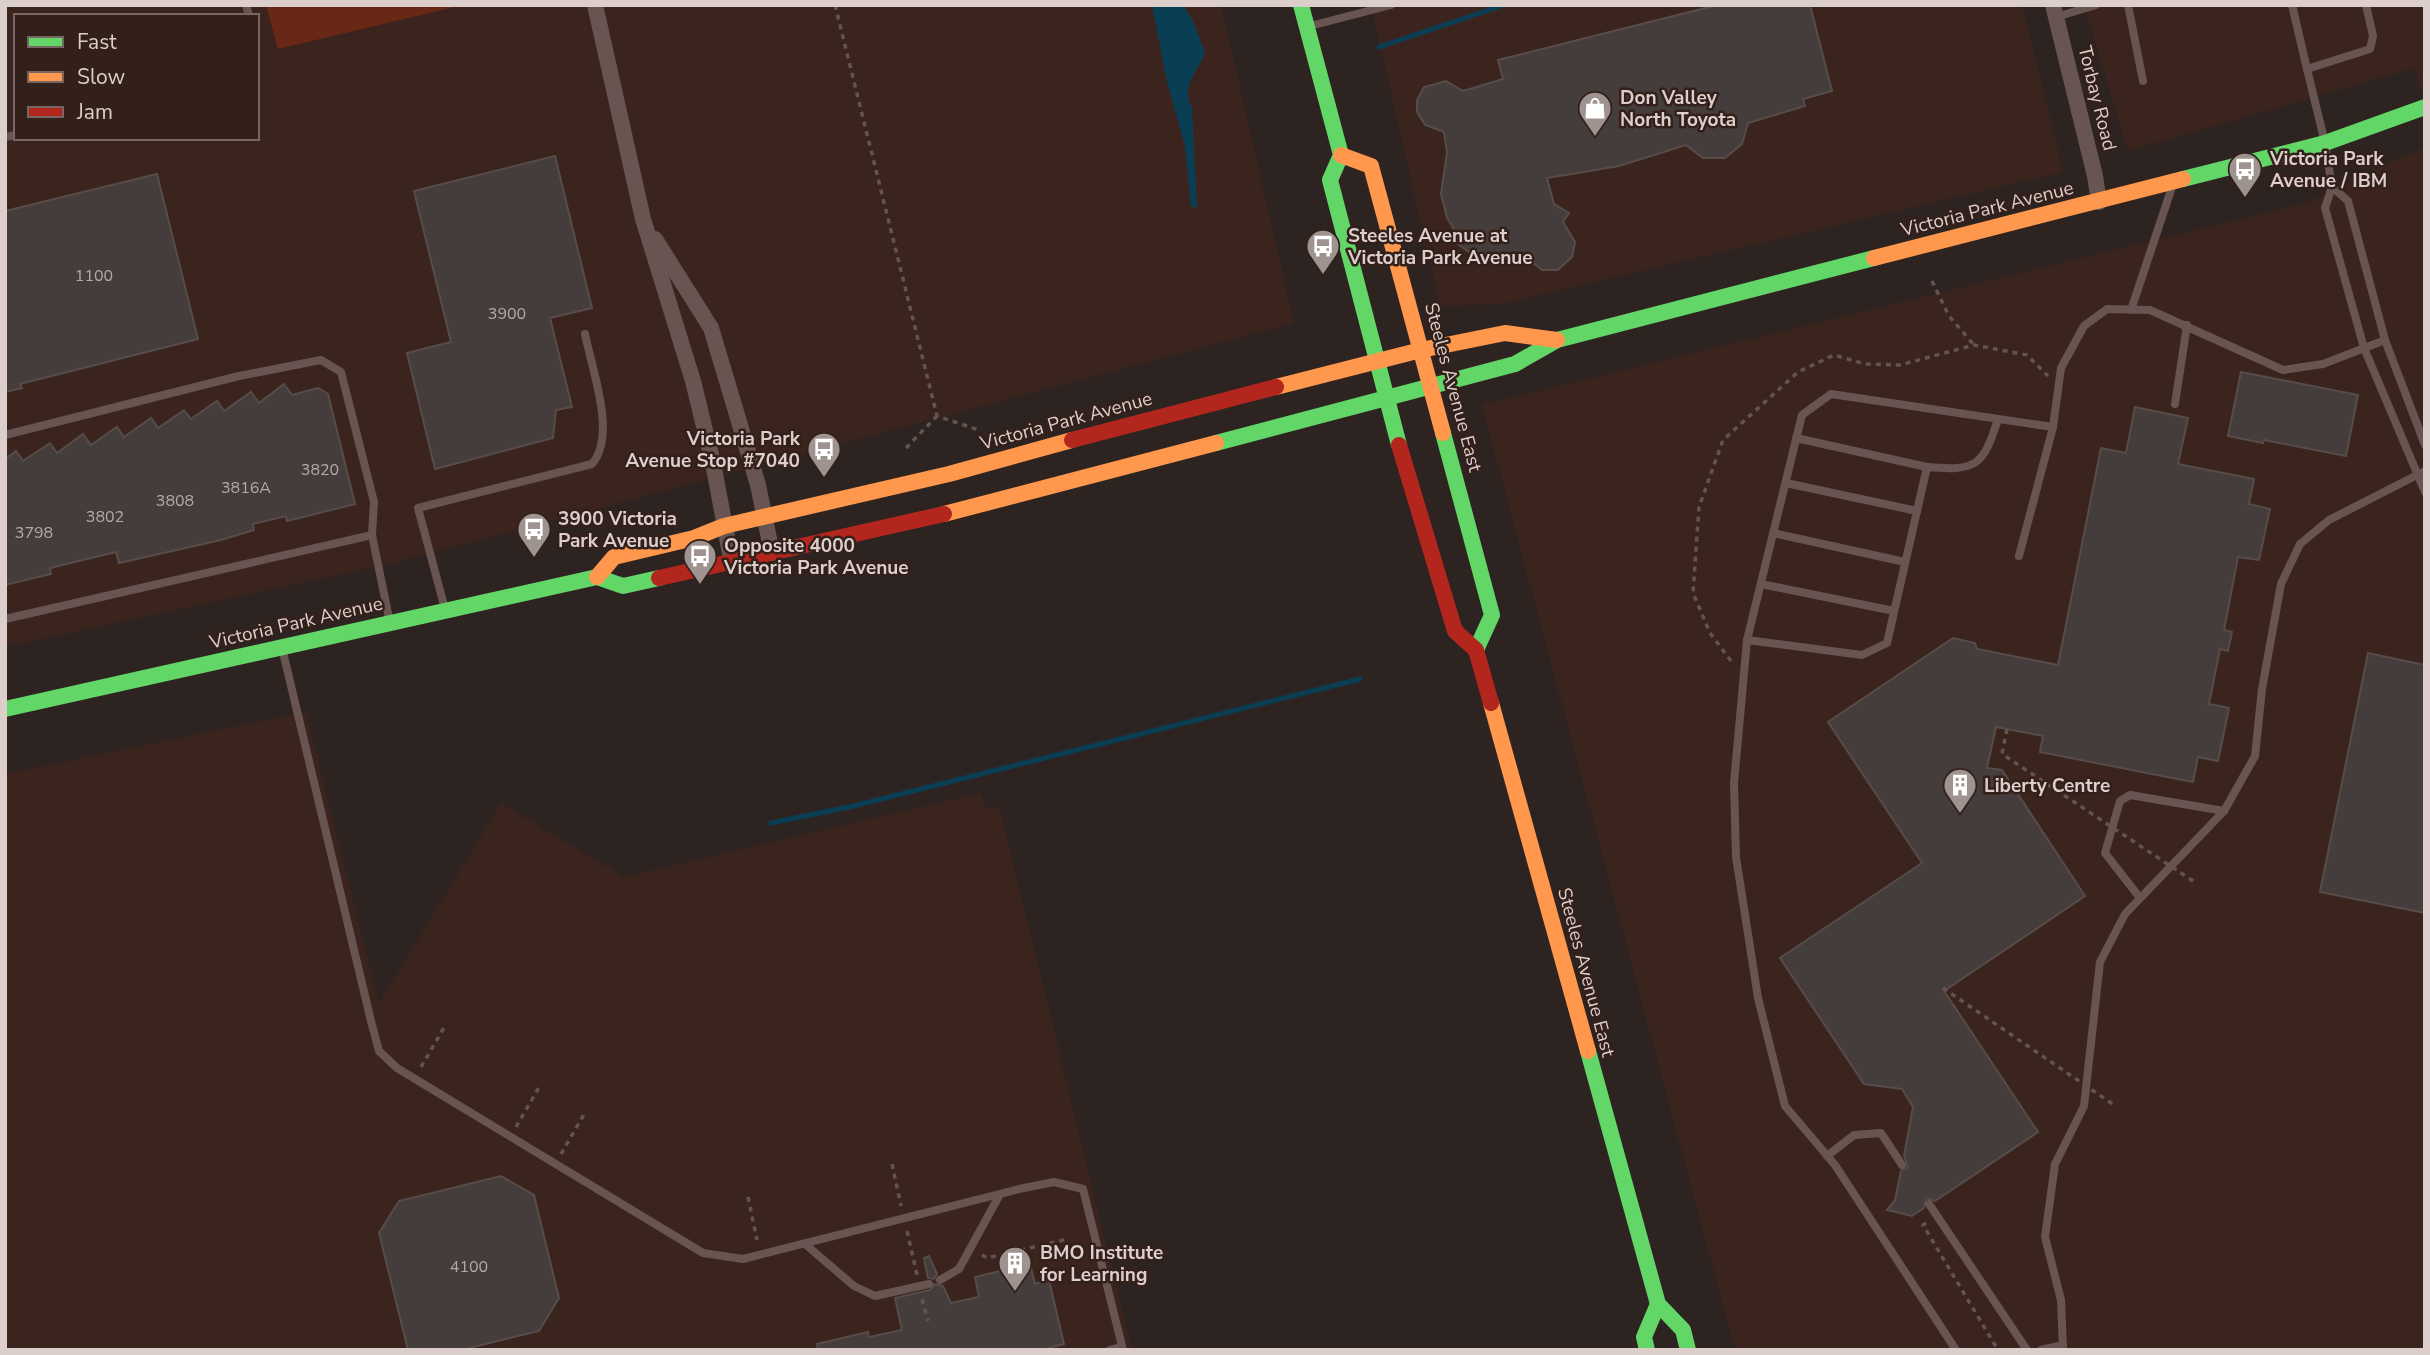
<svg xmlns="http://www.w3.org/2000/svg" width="2430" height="1355" font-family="'Nunito Sans',sans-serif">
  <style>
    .built { fill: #3c241e; fill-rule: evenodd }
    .green { fill: #692716 }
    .water { fill: #0a3e55 }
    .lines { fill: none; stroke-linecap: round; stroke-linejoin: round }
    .stream { stroke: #0a3e55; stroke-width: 5 }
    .building { fill: #453d3b; stroke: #564d4a; stroke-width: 2 }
    .path { stroke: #625451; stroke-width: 3.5; stroke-dasharray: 5 5; stroke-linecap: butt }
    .lane { stroke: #685551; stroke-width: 8 }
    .street { stroke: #685551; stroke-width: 16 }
    .fast { stroke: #63d668; stroke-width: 16 }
    .slow { stroke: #ff974d; stroke-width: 16 }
    .jam { stroke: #b3261e; stroke-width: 16 }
    .path-bridge { stroke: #625451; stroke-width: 3.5; stroke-dasharray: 5 5; stroke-linecap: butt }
    .labels { text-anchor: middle; stroke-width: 5; stroke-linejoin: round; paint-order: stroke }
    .number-label { font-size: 16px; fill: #b6aaa7 }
    .poi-label { font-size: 19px; font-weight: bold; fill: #dccfcb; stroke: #33201b; text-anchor: start }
    .street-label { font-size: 19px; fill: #dccfcb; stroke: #33201b }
  </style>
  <rect width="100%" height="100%" fill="#2d2421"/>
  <g class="built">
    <path d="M5,5H1221L1294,323L397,562L5,647ZM16,16H257V138H16Z"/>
    <polygon points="1371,5 2022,5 2063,172 1501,304 1440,306"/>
    <polygon points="2084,5 2425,5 2425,99 2414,68 2128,151"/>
    <polygon points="2425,147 2425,1350 1735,1350 1482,405 2306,203"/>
    <polygon points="306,712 379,1004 501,803 624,877 981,793 985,809 999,806 1132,1350 5,1350 5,774"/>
  </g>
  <polygon class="green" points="266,5 463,5 278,49"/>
  <path class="water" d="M1152,5H1183L1193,21L1205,53C1197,74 1180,85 1192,108L1197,207H1191L1185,146L1167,82Z"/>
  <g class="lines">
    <g class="stream">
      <polyline points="1379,47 1504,5"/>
      <polyline points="771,823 849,807 1360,679"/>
    </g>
  </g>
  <g class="building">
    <polygon points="1717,5 1810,5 1832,91 1803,99 1805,106 1748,123 1742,144 1725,158 1703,158 1686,145 1619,166 1547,178 1554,204 1569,213 1563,222 1575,242 1572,257 1558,270 1542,270 1527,258 1499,259 1477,251 1473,255 1458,244 1461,240 1447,218 1441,194 1447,152 1444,132 1425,125 1417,112 1417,100 1424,87 1446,81 1463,91 1503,79 1498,60"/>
    <polygon points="555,156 592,308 550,318 572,407 556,410 553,438 435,469 407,353 451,342 414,191"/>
    <polygon points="157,174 198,339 20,384 22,388 5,392 5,211"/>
    <polygon points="2241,372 2358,395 2346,456 2264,440 2263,443 2228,436"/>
    <polygon points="284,384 292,395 318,388 328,394 355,504 287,521 286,516 253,524 254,530 221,540 119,563 116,552 50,568 51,574 5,585 5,459 16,451 23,461 50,443 57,453 83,434 91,445 117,427 124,437 151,418 158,428 184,410 191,419 217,401 224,411 251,392 259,403"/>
    <polygon points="2135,407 2188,418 2178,464 2254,479 2249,504 2270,509 2259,560 2238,557 2224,630 2232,632 2228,651 2220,649 2209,704 2229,708 2218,761 2198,757 2193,782 2040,752 2043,736 1996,727 1987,768 2002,770 2085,896 1944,991 2038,1132 1935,1201 1926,1198 1924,1208 1912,1216 1887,1210 1895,1200 1901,1171 1908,1167 1904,1156 1913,1107 1902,1089 1864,1084 1780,958 1922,863 1828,722 1953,638 1975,643 1977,649 2058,665 2101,448 2126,453"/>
    <polygon points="2368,653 2425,665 2425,913 2320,892"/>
    <polygon points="501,1176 534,1195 559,1298 539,1331 461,1350 408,1350 379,1233 399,1201"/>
    <polygon points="929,1256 937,1274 934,1279 928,1278 924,1258"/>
    <polygon points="1030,1264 1035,1284 1049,1280 1064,1344 1041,1350 818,1350 817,1344 868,1332 869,1337 902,1330 895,1298 930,1290 935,1284 943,1286 951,1303 979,1297 975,1277"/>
  </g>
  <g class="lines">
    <g class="path">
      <polyline points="835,5 937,416 979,430"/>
      <polyline points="1932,281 1949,316 1974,345"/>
      <polyline points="906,448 937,416"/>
      <polyline points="1731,661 1710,633 1693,593 1699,507 1723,440 1798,372 1834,355 1865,364 1900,365 1974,345 2027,355 2048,376"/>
      <polyline points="421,1067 445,1026"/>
      <polyline points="516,1127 541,1084"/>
      <polyline points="561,1154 586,1111"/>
      <polyline points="892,1164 901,1206"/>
      <polyline points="748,1197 757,1240"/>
      <polyline points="1926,1223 1923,1225 1998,1350"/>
      <polyline points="907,1231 917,1275"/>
      <polyline points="982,1255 987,1258 1068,1239"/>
      <polyline points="922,1299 928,1321"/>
    </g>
    <g class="lane">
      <polyline points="246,5 249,16"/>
      <polyline points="2128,5 2143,81"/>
      <polyline points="2292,5 2307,69 2370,49 2373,36 2366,5"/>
      <polyline points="2056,17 2096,5"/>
      <polyline points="1310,26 1391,5"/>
      <polyline points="2307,69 2325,143 2332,187 2325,208 2364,348 2425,492"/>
      <polyline points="5,137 16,135"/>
      <polyline points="2332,187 2348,201 2385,340 2425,445"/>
      <polyline points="2131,310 2173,184"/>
      <polyline points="2175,404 2187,325"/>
      <polyline points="5,435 239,376 321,360 341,372 374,502 372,535 390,623"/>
      <polyline points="1796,438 1927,467"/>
      <polyline points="1786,483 1917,511"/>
      <polyline points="1773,533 1905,562"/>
      <polyline points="2019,556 2053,427 2061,368 2084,326 2107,309 2150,310 2283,370 2323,364 2385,340"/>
      <polyline points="1761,584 1894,611"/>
      <path d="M445,609L418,508L592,464C617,435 592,370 585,334"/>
      <polyline points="5,619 372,535"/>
      <path d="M1747,640L1862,655L1887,643L1927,467C1976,471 1983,467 1998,419"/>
      <polyline points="282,648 371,1021 379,1051 397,1068 703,1253 743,1259 1019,1189 1054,1182 1083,1189 1123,1350"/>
      <polyline points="2140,898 2105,853 2120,801 2130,795 2224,811"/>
      <polyline points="1827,1156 1854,1135 1881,1133 1902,1165"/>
      <polyline points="1929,1204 2027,1350"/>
      <polyline points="805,1244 854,1286 875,1296 929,1284"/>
      <polyline points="940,1280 959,1269 999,1196"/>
      <polyline points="1110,1350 1122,1347"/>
      <polyline points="1956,1350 1835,1165 1785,1106 1758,998 1736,857 1734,783 1747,640 1802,415 1831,394 2053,427"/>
      <polyline points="2041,1350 2063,1345"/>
      <polyline points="2063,1350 2061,1300 2045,1237 2055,1164 2084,1106 2100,962 2125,914 2224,811 2255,756 2262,689 2281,584 2300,544 2329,520 2425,471"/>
    </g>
    <g class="street">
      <polyline points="595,5 643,219 693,381 713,463 732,564"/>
      <polyline points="2053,5 2095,176 2099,202"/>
      <polyline points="655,239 711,328 758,485 772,553"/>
    </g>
    <g class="fast">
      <polyline points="1301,5 1341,155 1330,180 1399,445"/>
      <polyline points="2183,179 2325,143 2425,107"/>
      <polyline points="1443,433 1492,615 1476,650"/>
      <polyline points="1216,443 1515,364 1557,340 1874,258"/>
      <polyline points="5,709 597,577 623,586 659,578"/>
      <polyline points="1588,1051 1658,1304 1683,1330 1688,1350"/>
      <polyline points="1647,1350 1644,1337 1658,1304"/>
    </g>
    <g class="slow">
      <polyline points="1341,155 1371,166 1443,433"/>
      <polyline points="1874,258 2183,179"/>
      <polyline points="1276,387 1421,350 1505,333 1557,340"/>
      <polyline points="944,514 1216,443"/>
      <polyline points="597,577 614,557 694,538 724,526 949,474 1072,440"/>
      <polyline points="1491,703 1588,1051"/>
    </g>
    <g class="jam">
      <polyline points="1072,440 1276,387"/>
      <polyline points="1399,445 1455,631 1476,650 1491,703"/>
      <polyline points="659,578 944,514"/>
    </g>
    <g class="path-bridge">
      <polyline points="2007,729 2002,754 2196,883"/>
      <polyline points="1943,988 2114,1105"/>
    </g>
  </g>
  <defs>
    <symbol id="shop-pin" viewBox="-11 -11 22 30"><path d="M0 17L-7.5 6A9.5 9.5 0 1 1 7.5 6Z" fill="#9f9390" stroke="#33201b"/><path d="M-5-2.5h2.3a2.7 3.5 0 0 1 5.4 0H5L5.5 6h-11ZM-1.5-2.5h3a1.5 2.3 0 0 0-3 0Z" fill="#fff"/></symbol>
    <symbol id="bus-pin" viewBox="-11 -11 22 30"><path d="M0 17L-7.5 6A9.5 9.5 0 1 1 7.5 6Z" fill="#9f9390" stroke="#33201b"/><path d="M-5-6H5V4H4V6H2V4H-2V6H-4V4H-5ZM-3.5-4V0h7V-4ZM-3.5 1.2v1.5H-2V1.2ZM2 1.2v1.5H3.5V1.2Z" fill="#fff"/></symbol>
    <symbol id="building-pin" viewBox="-11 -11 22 30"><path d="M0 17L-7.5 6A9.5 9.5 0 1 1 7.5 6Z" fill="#9f9390" stroke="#33201b"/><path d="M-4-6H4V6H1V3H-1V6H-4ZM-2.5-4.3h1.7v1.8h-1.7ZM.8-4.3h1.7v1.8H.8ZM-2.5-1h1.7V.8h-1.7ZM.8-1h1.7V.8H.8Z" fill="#fff"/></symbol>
  </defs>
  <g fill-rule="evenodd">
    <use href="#shop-pin" x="1576" y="89" width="38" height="52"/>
    <use href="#bus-pin" x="2226" y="150" width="38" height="52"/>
    <use href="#bus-pin" x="1304" y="227" width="38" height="52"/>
    <use href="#bus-pin" x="805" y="430" width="38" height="52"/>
    <use href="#bus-pin" x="515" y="510" width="38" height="52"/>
    <use href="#bus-pin" x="681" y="537" width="38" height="52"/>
    <use href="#building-pin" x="1941" y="766" width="38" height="52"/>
    <use href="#building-pin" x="996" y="1244" width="38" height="52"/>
  </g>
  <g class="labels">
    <g class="number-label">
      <text x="94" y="281">1100</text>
      <text x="507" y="319">3900</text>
      <text x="320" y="475">3820</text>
      <text x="246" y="493">3816A</text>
      <text x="175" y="506">3808</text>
      <text x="105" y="522">3802</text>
      <text x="34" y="538">3798</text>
      <text x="469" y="1272">4100</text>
    </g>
    <g class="poi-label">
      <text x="1620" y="104">Don Valley<tspan x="1620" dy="22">North Toyota</tspan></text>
      <text x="2270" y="165">Victoria Park<tspan x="2270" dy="22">Avenue / IBM</tspan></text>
      <text x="1348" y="242">Steeles Avenue at<tspan x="1348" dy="22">Victoria Park Avenue</tspan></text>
      <text x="800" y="445" text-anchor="end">Victoria Park<tspan x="800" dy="22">Avenue Stop #7040</tspan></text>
      <text x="558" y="525">3900 Victoria<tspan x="558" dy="22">Park Avenue</tspan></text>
      <text x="724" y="552">Opposite 4000<tspan x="724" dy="22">Victoria Park Avenue</tspan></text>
      <text x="1984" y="792">Liberty Centre</text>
      <text x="1040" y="1259">BMO Institute<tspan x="1040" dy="22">for Learning</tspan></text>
    </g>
    <g class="street-label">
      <text transform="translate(2098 98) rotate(76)" y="7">Torbay Road</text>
      <text transform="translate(1987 208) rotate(-14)" y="7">Victoria Park Avenue</text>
      <text transform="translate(1454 387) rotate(75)" y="7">Steeles Avenue East</text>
      <text transform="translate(1066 420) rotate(-15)" y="7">Victoria Park Avenue</text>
      <text transform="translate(296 622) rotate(-13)" y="7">Victoria Park Avenue</text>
      <text transform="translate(1587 972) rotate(75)" y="7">Steeles Avenue East</text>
    </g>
  </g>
  <rect width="2430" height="1355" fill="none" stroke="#dccfcb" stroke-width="14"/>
  <rect x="14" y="14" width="245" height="126" fill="#33201b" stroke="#776661" stroke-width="2"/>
  <rect x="28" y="37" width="35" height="10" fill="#63d668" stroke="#776661" stroke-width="2"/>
  <text x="77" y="49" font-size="21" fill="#dccfcb">Fast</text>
  <rect x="28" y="72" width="35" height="10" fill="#ff974d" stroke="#776661" stroke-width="2"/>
  <text x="77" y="84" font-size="21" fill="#dccfcb">Slow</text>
  <rect x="28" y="107" width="35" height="10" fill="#b3261e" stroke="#776661" stroke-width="2"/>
  <text x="77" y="119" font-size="21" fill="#dccfcb">Jam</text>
</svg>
